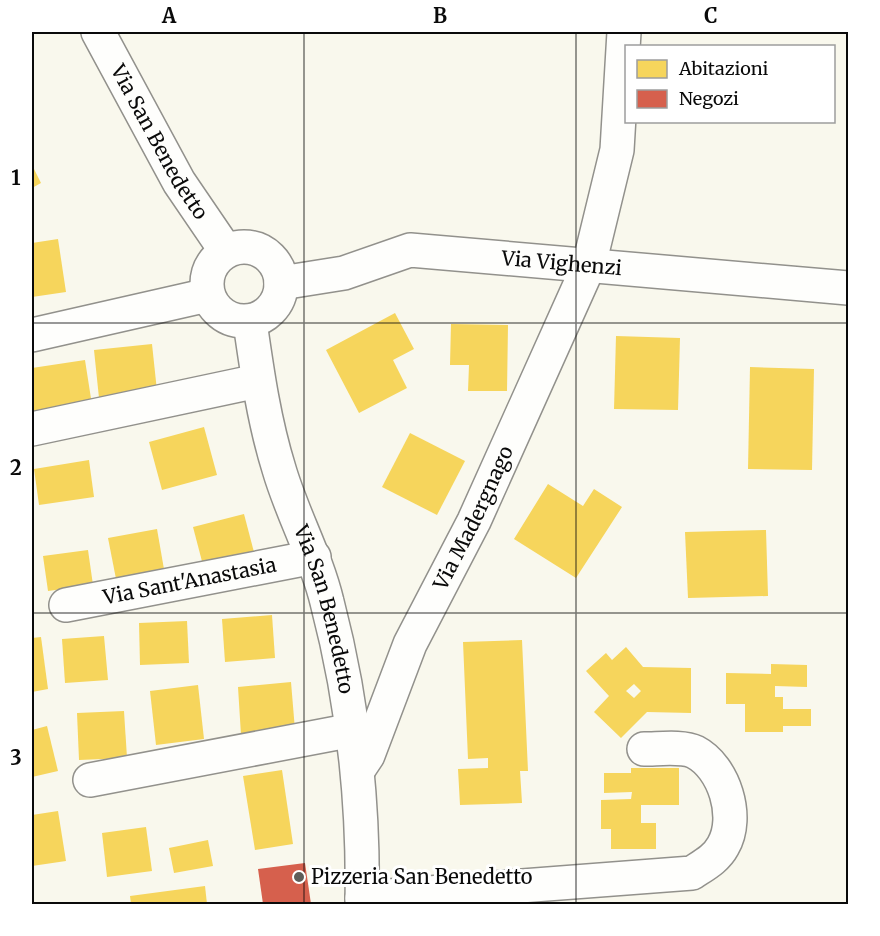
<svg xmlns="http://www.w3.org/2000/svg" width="880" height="936" font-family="Merriweather,serif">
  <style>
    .homes { fill: #f6d55c; fill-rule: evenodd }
    .shops { fill: #d6604d }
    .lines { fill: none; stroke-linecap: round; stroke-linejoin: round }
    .street-casing { stroke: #92918c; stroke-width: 36 }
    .street { stroke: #fefefc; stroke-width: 33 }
    .grid { fill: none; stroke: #0a0a0a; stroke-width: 1.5; stroke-opacity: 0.55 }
    .poi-dot { fill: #5e5d59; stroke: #fff; stroke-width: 2 }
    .labels { text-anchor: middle; stroke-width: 6; stroke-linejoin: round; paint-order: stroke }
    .street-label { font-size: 20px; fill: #0a0a0a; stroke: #fff }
    .poi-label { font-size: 20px; fill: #0a0a0a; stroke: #fff; text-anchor: start }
    .neatline { fill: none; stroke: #0a0a0a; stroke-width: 2 }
    .grid-label { font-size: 20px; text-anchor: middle; font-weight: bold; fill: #0a0a0a }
  </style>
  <rect width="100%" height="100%" fill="#f9f8ed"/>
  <g class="homes">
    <polygon points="32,165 41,183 32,188"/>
    <polygon points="58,239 66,292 32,297 32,243"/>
    <polygon points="395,313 414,349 393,360 407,388 359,413 326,350"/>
    <polygon points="451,324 508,325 507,391 468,391 469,365 450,365"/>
    <polygon points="616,336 680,338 678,410 614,409"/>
    <polygon points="152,344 157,391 99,398 94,350"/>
    <polygon points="85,360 92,405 32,414 32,368"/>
    <polygon points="750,367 814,369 812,470 748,469"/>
    <polygon points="204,427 217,475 162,490 149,442"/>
    <polygon points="410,433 465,461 437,515 382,487"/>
    <polygon points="89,460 94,497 39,505 34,469"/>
    <polygon points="548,484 583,506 594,489 622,507 576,578 514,539"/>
    <polygon points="244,514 255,556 204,569 193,527"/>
    <polygon points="157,529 165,575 117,584 108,538"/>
    <polygon points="766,530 768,596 688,598 685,532"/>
    <polygon points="88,550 93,585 48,591 43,556"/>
    <polygon points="272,615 275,658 225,662 222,619"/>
    <polygon points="187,621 189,663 140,665 139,623"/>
    <polygon points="104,636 108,680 65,683 62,639"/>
    <polygon points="41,637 48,689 32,692 32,638"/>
    <polygon points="522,640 528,771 520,771 522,803 460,805 458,769 488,768 488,758 468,759 463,642"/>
    <path d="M626,647L643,667L691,668V713L647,712L621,738L594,712L609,696L586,671L606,653L612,660ZM634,684L641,691L634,698L626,691Z"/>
    <polygon points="771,664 807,665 807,687 775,686 775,697 783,697 783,709 811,709 811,726 783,726 783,732 745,732 745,704 726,704 726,673 771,674"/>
    <polygon points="291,682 295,730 241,735 238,687"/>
    <polygon points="198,685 204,739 156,745 150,691"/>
    <polygon points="124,711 127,758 79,760 77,713"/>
    <polygon points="47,726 58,771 32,777 32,730"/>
    <polygon points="631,768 679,768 679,805 641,805 641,823 656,823 656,849 611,849 611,829 601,829 601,800 631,799 632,792 604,793 604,773 631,773"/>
    <polygon points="282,770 293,844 255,850 243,776"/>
    <polygon points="58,811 66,861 32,866 32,815"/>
    <polygon points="146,827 152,871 107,877 102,833"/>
    <polygon points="208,840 213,866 174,873 169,848"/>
    <polygon points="205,886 207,904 131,904 130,896"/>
  </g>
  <polygon class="shops" points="305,863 311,904 263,904 258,869"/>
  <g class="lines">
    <defs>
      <g id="street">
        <path id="s1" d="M98,32L179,182L226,251"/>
        <circle cx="244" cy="284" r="37"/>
        <path id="s2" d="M281,283L344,273L410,250L848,288"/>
        <path id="s3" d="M250,322C257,371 264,421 279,469C292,514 316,556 327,602C353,701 364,802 362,904"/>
        <polyline points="32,335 208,295"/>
        <polyline points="32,429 258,381"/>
        <path id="s4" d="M66,605L314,557"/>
        <path id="s5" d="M358,770L368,755L410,644L474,521L589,265L617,150L624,32"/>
        <polyline points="90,780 353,730"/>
        <path d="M362,898L692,873C704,865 716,859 723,846C740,817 724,767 695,752C683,746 659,749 644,749"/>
      </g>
    </defs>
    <use href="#street" class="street-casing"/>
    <use href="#street" class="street"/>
  </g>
  <path class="grid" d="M304,32V904M576,32V904M32,323H848M32,613H848"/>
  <circle class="poi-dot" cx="299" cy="877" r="6"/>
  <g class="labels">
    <g class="street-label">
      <text dy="7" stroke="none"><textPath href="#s1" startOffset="126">Via San Benedetto</textPath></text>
      <text dy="7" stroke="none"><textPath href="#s2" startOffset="286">Via Vighenzi</textPath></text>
      <text dy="7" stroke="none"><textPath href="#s5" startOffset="278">Via Madergnago</textPath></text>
      <text dy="7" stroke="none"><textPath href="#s4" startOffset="126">Via Sant'Anastasia</textPath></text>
      <text dy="7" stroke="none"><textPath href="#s3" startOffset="298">Via San Benedetto</textPath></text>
    </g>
    <g class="poi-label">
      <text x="311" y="884">Pizzeria San Benedetto</text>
    </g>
  </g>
  <rect width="880" height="936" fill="none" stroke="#ffffff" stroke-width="66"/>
  <rect x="625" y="45" width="210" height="78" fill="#ffffff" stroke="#9d9d9d" stroke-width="1.5"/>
  <rect x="637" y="60" width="30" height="18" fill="#f6d55c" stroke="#9d9d9d" stroke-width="1.5"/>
  <text x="679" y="75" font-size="18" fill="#0a0a0a">Abitazioni</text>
  <rect x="637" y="90" width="30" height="18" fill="#d6604d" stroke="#9d9d9d" stroke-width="1.5"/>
  <text x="679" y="105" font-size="18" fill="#0a0a0a">Negozi</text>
  <rect x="33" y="33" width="814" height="870" class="neatline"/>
  <g class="grid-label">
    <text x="169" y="23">A</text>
    <text x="440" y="23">B</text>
    <text x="711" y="23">C</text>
    <text x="16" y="185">1</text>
    <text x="16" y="475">2</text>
    <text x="16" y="765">3</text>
  </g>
</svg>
